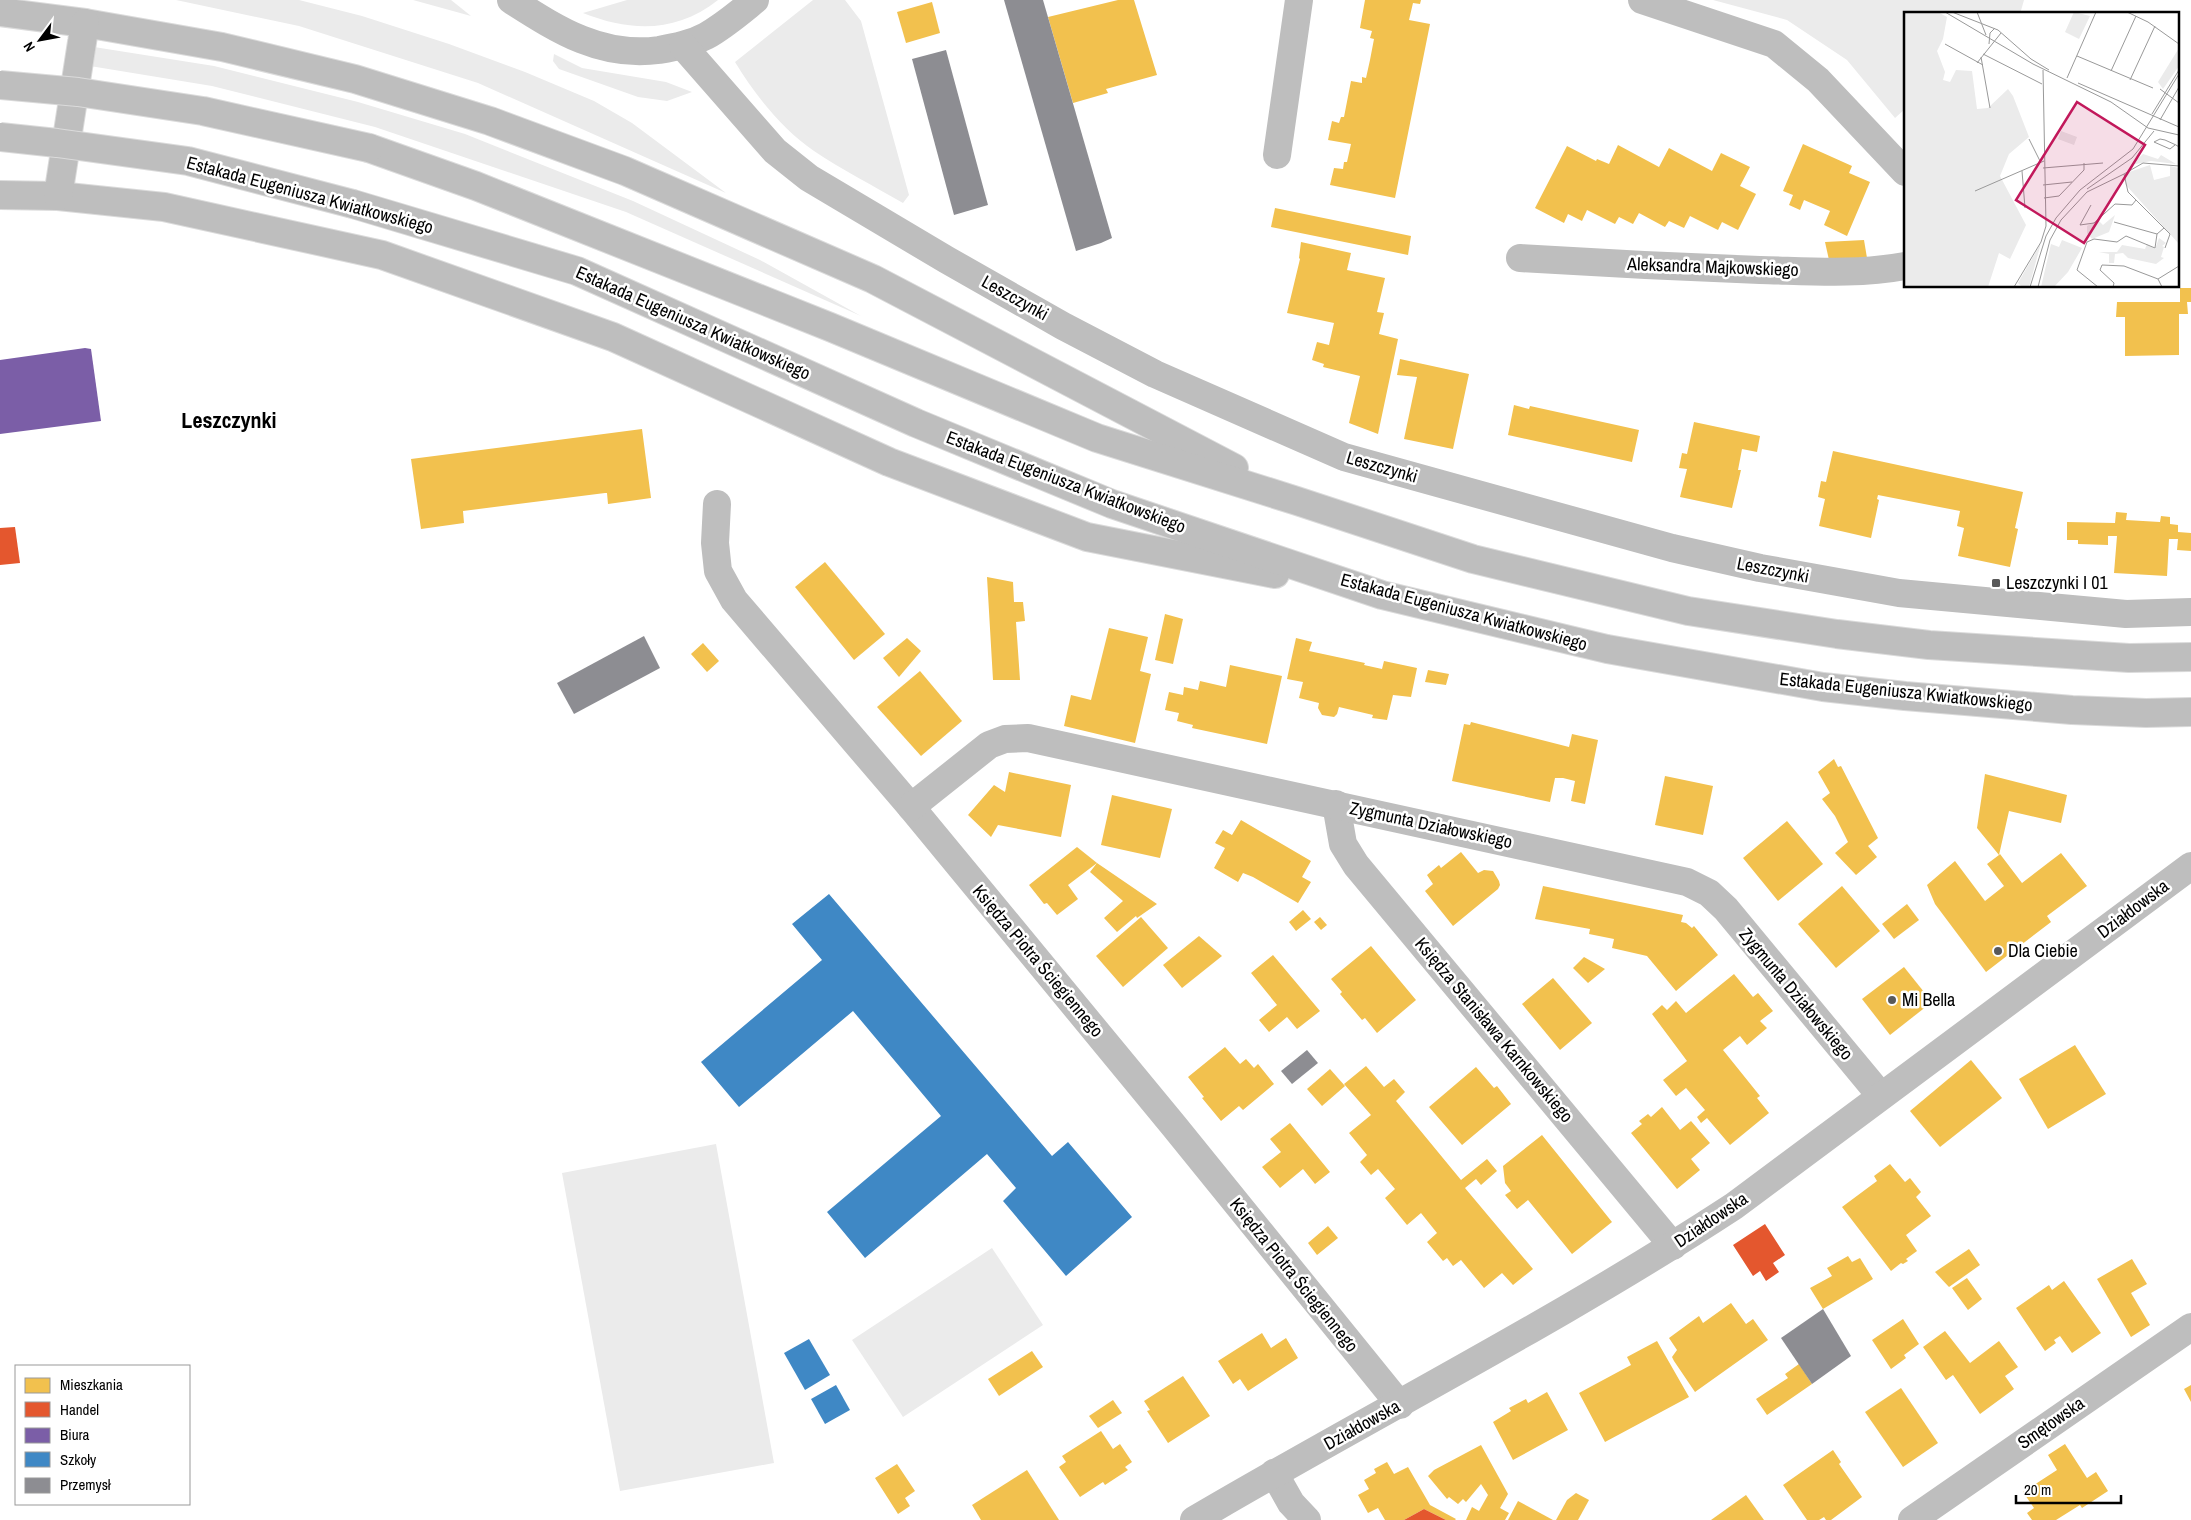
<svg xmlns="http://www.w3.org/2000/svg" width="2191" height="1520" font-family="'Archivo Narrow',sans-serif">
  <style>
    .green { fill: #ebebeb }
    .homes { fill: #f2c14e }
    .shops { fill: #e4572e }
    .offices { fill: #7b5ea7 }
    .schools { fill: #3f88c5 }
    .industry { fill: #8d8d92 }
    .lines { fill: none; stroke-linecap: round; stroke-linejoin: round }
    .highway-casing { stroke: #dbdbdb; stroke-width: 30 }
    .minor { stroke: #bebebe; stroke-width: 28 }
    .highway { stroke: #bebebe; stroke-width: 28 }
    .highway-bridge-casing { stroke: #dbdbdb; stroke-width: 30; stroke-linecap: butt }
    .highway-bridge { stroke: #bebebe; stroke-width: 28 }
    .poi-dot { fill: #595959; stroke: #fff; stroke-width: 2 }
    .labels { text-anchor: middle; stroke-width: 5; stroke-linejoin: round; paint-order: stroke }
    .street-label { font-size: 18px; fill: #000; stroke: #fff }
    .poi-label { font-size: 18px; fill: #000; stroke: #fff; text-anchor: start }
    .district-label { font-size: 22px; font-weight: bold; fill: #000; stroke: #fff }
    .inset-road { fill: none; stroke: #999; stroke-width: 1 }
    .view { fill: #c2185b; fill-opacity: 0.15; stroke: #c2185b; stroke-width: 2.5 }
    .inset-edge { fill: none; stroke: #000; stroke-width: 2.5 }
  </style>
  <rect width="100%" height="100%" fill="#fff"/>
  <g class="green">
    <polygon points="176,0 299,0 362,16 449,44 525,72 594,101 632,123 726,193 478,83 299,26"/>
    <polygon points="413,0 451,0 471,16"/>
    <path d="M627,0H718C676,33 631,32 583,13Z"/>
    <path d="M813,0H845L861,21L909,195L903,203C874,186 842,170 814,151C782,129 755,95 735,62Z"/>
    <polygon points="1713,0 2024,0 2020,14 1905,14 1905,109 1895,118 1847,60 1787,20"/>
    <polygon points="94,47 214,66 358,102 465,134 633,201 760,260 861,316 626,212 375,127 212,86 90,66"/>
    <polygon points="554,54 582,68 666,82 692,92 667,101 638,97 559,69 553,61"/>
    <polygon points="716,1144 774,1463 620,1491 562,1173"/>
    <polygon points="992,1248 1043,1325 903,1417 852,1340"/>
  </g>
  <g class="homes">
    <polygon points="1118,0 1134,0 1157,75 1106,89 1108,93 1073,103 1048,17"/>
    <polygon points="1365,0 1421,0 1420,4 1413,3 1409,20 1430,24 1395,198 1330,185 1334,168 1343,169 1344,162 1347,162 1351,144 1328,140 1332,121 1339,123 1341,117 1344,117 1351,81 1362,83 1362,77 1366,78 1370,60 1374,39 1370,38 1372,31 1360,28"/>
    <polygon points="932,2 940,33 906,43 897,12"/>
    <polygon points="1803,144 1852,166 1849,173 1870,182 1847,236 1824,225 1830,211 1804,200 1800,210 1789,205 1793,195 1783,191"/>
    <polygon points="1618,145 1659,167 1669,148 1712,171 1721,153 1750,167 1740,186 1756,194 1738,230 1722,222 1718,230 1690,216 1684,228 1669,221 1665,227 1639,213 1633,224 1619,217 1615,224 1587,210 1582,221 1568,214 1564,223 1535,208 1567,146 1596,161 1597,159 1609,164"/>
    <polygon points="1275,208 1411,236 1408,255 1271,227"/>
    <polygon points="1864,240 1867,258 1829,260 1825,242"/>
    <polygon points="1301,242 1351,253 1347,270 1385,278 1377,312 1384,313 1379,334 1398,339 1378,434 1349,423 1360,376 1323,367 1324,364 1312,360 1317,342 1329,345 1334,323 1287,313 1300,259 1299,258"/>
    <polygon points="2180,288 2191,288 2191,302 2187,302 2188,314 2179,314 2179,355 2125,356 2125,317 2116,317 2117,302 2180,302"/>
    <polygon points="1400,359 1469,374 1453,449 1404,439 1417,377 1397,375"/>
    <polygon points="1514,405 1529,409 1530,406 1639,430 1632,462 1508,435"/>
    <polygon points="1694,422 1760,436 1757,452 1742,449 1738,470 1741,470 1732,508 1680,497 1687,469 1679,468 1682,453 1687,454"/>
    <polygon points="642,429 651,498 608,504 607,493 605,493 463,511 464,523 421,529 411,459"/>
    <polygon points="1833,451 2023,492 2015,528 2018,529 2010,567 1958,556 1964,528 1957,526 1960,511 1878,495 1877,499 1879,500 1871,538 1819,526 1825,499 1818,497 1821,481 1826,482"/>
    <polygon points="2116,512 2127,513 2126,520 2160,522 2161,516 2170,517 2170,524 2178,525 2178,532 2191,533 2191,551 2177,550 2178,539 2169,539 2167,576 2114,573 2117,536 2108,536 2108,545 2078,544 2078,540 2067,540 2067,522 2115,523"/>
    <polygon points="825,562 885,634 854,660 795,587"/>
    <polygon points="987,577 1013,582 1014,602 1023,602 1025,621 1016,622 1020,680 993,680"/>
    <polygon points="1165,614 1183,619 1173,664 1155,660"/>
    <polygon points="1109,628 1148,637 1140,671 1151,674 1135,743 1064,726 1071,695 1091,700"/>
    <polygon points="907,638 921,651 899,677 883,658"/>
    <polygon points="1296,638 1312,642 1309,651 1365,663 1364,665 1382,669 1384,661 1417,668 1411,697 1393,695 1387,720 1372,718 1373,715 1339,707 1337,714 1334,717 1322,715 1318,708 1319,703 1299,698 1303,682 1287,679"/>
    <polygon points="703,643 719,661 707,672 691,654"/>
    <polygon points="1230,665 1282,676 1267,744 1192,728 1193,725 1177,721 1179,713 1165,710 1169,692 1183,695 1184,687 1198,690 1200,681 1226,687"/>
    <polygon points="1428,670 1449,674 1446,685 1425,682"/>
    <polygon points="920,671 962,721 921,756 877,707"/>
    <polygon points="1471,722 1569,747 1572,734 1598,740 1585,804 1571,801 1575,781 1563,778 1555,778 1550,802 1452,781 1464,724 1470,725"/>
    <polygon points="1834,759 1838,767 1841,766 1878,838 1868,846 1877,857 1856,875 1835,853 1848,842 1835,816 1822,799 1830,793 1818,772"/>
    <polygon points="1009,772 1071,785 1061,837 998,825 991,837 968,815 994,785 1005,792"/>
    <polygon points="1985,774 2067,795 2061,823 2009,811 1999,855 1977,828"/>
    <polygon points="1665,776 1713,786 1703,835 1655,825"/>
    <polygon points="1112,795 1172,809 1160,858 1101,845"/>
    <polygon points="1241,820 1311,861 1302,877 1311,882 1298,903 1253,877 1243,873 1238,882 1214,868 1225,848 1215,843 1223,830 1232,835"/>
    <polygon points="1787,821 1823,864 1778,901 1743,858"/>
    <polygon points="1077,847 1097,863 1157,904 1137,918 1136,916 1117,932 1104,918 1123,901 1090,872 1097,863 1068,885 1078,899 1057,915 1047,903 1044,904 1029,885"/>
    <polygon points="1461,852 1478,873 1484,870 1493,871 1499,881 1500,885 1498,889 1453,926 1425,891 1433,884 1427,875 1439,865 1441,868"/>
    <polygon points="2061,853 2087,886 2047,916 2051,922 1986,972 1935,904 1927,885 1955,861 1985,901 2004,886 1987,864 1999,855 2000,854 2022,883"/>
    <polygon points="1543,886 1683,915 1681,922 1686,923 1692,928 1694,926 1718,955 1676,991 1647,956 1612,948 1614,939 1589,934 1590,929 1535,919"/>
    <polygon points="1842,886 1880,931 1836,968 1798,924"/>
    <polygon points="1907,904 1919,920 1894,939 1882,924"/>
    <polygon points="1303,910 1311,919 1296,931 1289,922"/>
    <polygon points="1141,917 1168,948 1123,987 1096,956"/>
    <polygon points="1320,917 1327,925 1321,930 1314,922"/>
    <polygon points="1199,936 1222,956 1182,988 1163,965"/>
    <polygon points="1371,946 1416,1000 1377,1033 1365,1018 1362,1020 1340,994 1342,992 1331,979"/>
    <polygon points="1273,955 1320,1011 1297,1029 1287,1017 1269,1032 1259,1020 1277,1005 1251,973"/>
    <polygon points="1584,957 1605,969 1588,983 1573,968"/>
    <polygon points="1904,967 1932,1002 1890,1035 1862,999"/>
    <polygon points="1734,974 1753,997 1758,993 1773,1011 1760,1021 1767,1028 1747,1045 1740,1036 1723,1050 1760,1096 1757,1098 1769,1113 1730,1145 1707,1118 1701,1123 1697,1117 1705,1110 1686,1088 1676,1096 1663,1080 1687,1061 1652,1014 1662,1005 1667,1010 1676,1001 1686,1013"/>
    <polygon points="1553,978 1592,1023 1560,1050 1522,1004"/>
    <polygon points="2075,1045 2106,1094 2048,1129 2019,1079"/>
    <polygon points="1225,1047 1240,1064 1246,1059 1254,1068 1258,1064 1274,1084 1243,1110 1239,1106 1221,1121 1202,1098 1204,1097 1188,1077"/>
    <polygon points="1971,1060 2002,1098 1940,1147 1910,1111"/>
    <polygon points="1366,1066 1384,1087 1394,1079 1405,1092 1396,1101 1461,1180 1487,1159 1497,1171 1481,1185 1476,1179 1465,1188 1533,1269 1513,1285 1502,1273 1484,1288 1461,1260 1453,1266 1447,1258 1443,1261 1427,1242 1437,1233 1421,1213 1407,1225 1385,1198 1395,1189 1378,1169 1371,1175 1360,1162 1367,1155 1349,1133 1371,1115 1344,1084"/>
    <polygon points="1476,1067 1494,1088 1497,1086 1511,1104 1462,1145 1429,1107"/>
    <polygon points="1330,1069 1345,1086 1322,1106 1307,1089"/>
    <polygon points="1662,1107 1680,1130 1691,1121 1710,1143 1691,1159 1700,1170 1677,1189 1631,1133 1642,1124 1639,1121 1648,1114 1651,1117"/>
    <polygon points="1290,1123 1330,1172 1315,1184 1303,1169 1280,1188 1262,1167 1281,1152 1270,1139"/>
    <polygon points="1542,1135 1612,1222 1572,1254 1528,1200 1517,1209 1505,1195 1511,1191 1505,1183 1503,1166"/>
    <polygon points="1890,1164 1905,1182 1910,1178 1921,1192 1916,1197 1931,1216 1906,1235 1917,1251 1906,1259 1908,1261 1903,1264 1901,1263 1891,1271 1842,1207 1877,1181 1874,1176"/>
    <polygon points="1328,1226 1338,1238 1317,1255 1308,1243"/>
    <polygon points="1969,1249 1980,1265 1949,1287 1935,1272"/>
    <polygon points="1848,1256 1852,1262 1860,1258 1873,1279 1823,1309 1810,1288 1832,1276 1827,1268"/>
    <polygon points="2132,1259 2147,1284 2131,1293 2150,1325 2131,1337 2097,1279"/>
    <polygon points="1967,1278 1982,1299 1968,1310 1952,1288"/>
    <polygon points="2064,1281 2101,1333 2072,1353 2060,1336 2054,1340 2056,1343 2045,1351 2016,1308 2049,1285 2052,1290"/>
    <polygon points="1731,1303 1746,1324 1753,1319 1768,1340 1695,1392 1674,1361 1672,1357 1677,1350 1669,1338 1699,1316 1703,1323"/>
    <polygon points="1903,1319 1919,1344 1904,1355 1906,1358 1891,1369 1872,1340"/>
    <polygon points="1945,1331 1970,1363 1999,1341 2018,1367 2005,1376 2014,1389 1980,1414 1953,1375 1946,1380 1923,1347"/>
    <polygon points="1262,1333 1271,1348 1286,1338 1298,1358 1248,1391 1240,1379 1233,1384 1218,1361"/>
    <polygon points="1657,1341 1689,1397 1605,1442 1579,1393 1631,1365 1627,1357"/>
    <polygon points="1032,1351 1043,1367 999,1396 988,1379"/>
    <polygon points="1799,1364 1812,1384 1767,1415 1756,1399 1788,1378 1785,1374"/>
    <polygon points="1183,1376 1210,1416 1168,1443 1147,1411 1150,1410 1144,1401"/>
    <polygon points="2191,1385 2191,1402 2184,1389"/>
    <polygon points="1901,1388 1938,1443 1903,1467 1865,1412"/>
    <polygon points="1547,1392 1568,1430 1513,1460 1493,1422 1511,1411 1509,1408 1526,1399 1528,1403"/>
    <polygon points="1113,1400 1122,1413 1098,1428 1089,1416"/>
    <polygon points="1101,1431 1113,1449 1120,1444 1132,1462 1125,1467 1128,1470 1105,1485 1103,1482 1080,1497 1059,1467 1066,1462 1062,1456"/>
    <polygon points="2065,1444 2087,1478 2096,1472 2108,1491 2082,1508 2080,1505 2056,1520 2032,1520 2027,1513 2034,1508 2023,1492 2057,1470 2048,1455"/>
    <polygon points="1481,1445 1508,1494 1500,1508 1509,1513 1505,1520 1466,1520 1472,1507 1479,1511 1488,1495 1481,1484 1466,1502 1463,1499 1458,1504 1449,1497 1447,1499 1428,1476 1434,1470"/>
    <polygon points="1833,1450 1841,1462 1839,1464 1862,1497 1831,1520 1826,1520 1824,1517 1819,1520 1807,1520 1783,1485"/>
    <polygon points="1387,1462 1394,1474 1408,1467 1430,1505 1456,1519 1455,1520 1446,1520 1424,1509 1404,1520 1385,1520 1378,1508 1368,1513 1358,1495 1369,1489 1364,1480 1376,1473 1374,1469"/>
    <polygon points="897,1464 915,1491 905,1498 910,1506 898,1514 875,1478"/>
    <polygon points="1027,1470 1059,1520 981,1520 972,1505"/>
    <polygon points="1576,1493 1589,1500 1578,1520 1556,1520 1567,1500"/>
    <polygon points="1746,1495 1764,1520 1711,1520"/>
    <polygon points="1518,1501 1553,1520 1508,1520"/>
  </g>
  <g class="shops">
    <polygon points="15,527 20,563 0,565 0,528"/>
    <polygon points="1765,1224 1785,1255 1773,1263 1779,1272 1766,1281 1760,1271 1753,1276 1733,1245"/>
    <polygon points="1424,1509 1446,1520 1404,1520"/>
  </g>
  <polygon class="offices" points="85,348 91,349 101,421 0,434 0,360"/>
  <g class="schools">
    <polygon points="829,894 1052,1156 1068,1142 1132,1217 1066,1276 1003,1201 1016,1188 987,1154 865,1258 827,1212 941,1116 853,1011 739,1107 701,1062 822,960 792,924"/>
    <polygon points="809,1339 830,1375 805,1390 784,1353"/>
    <polygon points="836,1385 850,1410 825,1424 811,1399"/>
  </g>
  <g class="industry">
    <polygon points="1004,0 1043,0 1112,238 1101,243 1076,251"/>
    <polygon points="946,50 988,205 954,215 912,59"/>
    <polygon points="644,636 660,668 574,714 557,683"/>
    <polygon points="1307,1050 1318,1063 1292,1084 1281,1071"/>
    <polygon points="1823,1309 1851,1356 1812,1384 1781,1338"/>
  </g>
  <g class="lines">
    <defs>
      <g id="highway">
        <polyline points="0,12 85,23 222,47 355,79 490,121 625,171 873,279 1234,468"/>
        <polyline points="369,148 476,186 830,327 1097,438 1297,501 1473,559 1688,611 1837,634 1929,645 2129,658 2191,657"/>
        <polyline points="0,195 58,196 164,207 382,255 613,337 889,462 1087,537 1275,574"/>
        <polyline points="58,196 85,23"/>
        <polyline points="353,204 577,271 916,423 1112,504 1382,595 1607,649 1823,687 1905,696 2072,710 2146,713 2191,712"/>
      </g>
    </defs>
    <use href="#highway" class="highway-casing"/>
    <g class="minor">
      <path d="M511,0C558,30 601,58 659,50C676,47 691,44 706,36C724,26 739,13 755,0"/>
      <polyline points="1642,0 1774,44 1818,80 1905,172"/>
      <polyline points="683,46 775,151 809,178 947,260 1063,326 1155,374 1344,457 1672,548 1760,568 1899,593 2126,614 2191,612"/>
      <polyline points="1277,155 1299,0"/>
      <path d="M1520,258C1600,263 1680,267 1760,270C1808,271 1857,275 1905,266"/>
      <polyline points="717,504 715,543 718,571 734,600 911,807 1174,1126 1400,1405"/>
      <polyline points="1336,804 1343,844 1356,865 1673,1246"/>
      <polyline points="911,807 989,745 1005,739 1028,738 1687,882 1709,893 1726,909 1881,1096"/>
      <polyline points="1274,1473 1291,1503 1307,1520"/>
      <path d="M1194,1520C1374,1414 1560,1320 1734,1206L2191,866"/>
      <polyline points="1912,1520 2191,1327"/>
    </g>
    <use href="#highway" class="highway"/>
    <defs>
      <g id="highway-bridge">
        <polyline points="0,85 78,92 203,111 369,148"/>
        <polyline points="0,137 57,143 188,161 353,204"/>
      </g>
    </defs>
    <use href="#highway-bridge" class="highway-bridge-casing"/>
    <use href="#highway-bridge" class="highway-bridge"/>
  </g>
  <g class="poi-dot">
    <rect x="1991" y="578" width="10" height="10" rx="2.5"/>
    <circle cx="1998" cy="951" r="5"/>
    <circle cx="1892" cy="1000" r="5"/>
  </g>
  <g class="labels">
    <g class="street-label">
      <text transform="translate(310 195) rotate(15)" y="6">Estakada Eugeniusza Kwiatkowskiego</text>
      <text transform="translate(1713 267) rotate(2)" y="6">Aleksandra Majkowskiego</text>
      <text transform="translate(1015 298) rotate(29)" y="6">Leszczynki</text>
      <text transform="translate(693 323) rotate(24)" y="6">Estakada Eugeniusza Kwiatkowskiego</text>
      <text transform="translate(1382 467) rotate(16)" y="6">Leszczynki</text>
      <text transform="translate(1066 482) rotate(21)" y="6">Estakada Eugeniusza Kwiatkowskiego</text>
      <text transform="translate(1773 570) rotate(11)" y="6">Leszczynki</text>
      <text transform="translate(1464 612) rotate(15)" y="6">Estakada Eugeniusza Kwiatkowskiego</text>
      <text transform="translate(1906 692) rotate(6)" y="6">Estakada Eugeniusza Kwiatkowskiego</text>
      <text transform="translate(1431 825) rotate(12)" y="6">Zygmunta Działowskiego</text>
      <text transform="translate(2133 909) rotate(-37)" y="6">Działdowska</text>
      <text transform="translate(1038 961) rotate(50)" y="6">Księdza Piotra Ściegiennego</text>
      <text transform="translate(1796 994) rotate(50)" y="6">Zygmunta Działowskiego</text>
      <text transform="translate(1494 1030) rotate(50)" y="6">Księdza Stanisława Karnkowskiego</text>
      <text transform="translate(1711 1220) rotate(-34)" y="6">Działdowska</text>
      <text transform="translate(1294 1275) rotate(51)" y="6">Księdza Piotra Ściegiennego</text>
      <text transform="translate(2051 1423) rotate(-35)" y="6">Smętowska</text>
      <text transform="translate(1362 1425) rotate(-29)" y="6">Działdowska</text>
    </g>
    <g class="poi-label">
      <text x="2006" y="589">Leszczynki I 01</text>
      <text x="2008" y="957">Dla Ciebie</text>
      <text x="1902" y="1006">Mi Bella</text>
    </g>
    <g class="district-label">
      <text x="229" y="428">Leszczynki</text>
    </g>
  </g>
  <g transform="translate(1904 12)">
    <rect width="275" height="275" fill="#fff"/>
    <path d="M0,0H34L43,5L39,27L33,39L41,60L39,68L46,70L52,58L68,59L73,97L84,96L104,77L109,84L125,125L105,142L96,164L122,213L106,247L95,241L84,275H0ZM170,0L186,4L175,27L161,20ZM275,36V54L259,77L254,70ZM157,119L173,125L170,133L154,127ZM239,142L254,147L257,143L272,152L247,149L227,153ZM246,153L250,168L266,164V154L275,156V232L221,172V163L224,159L222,167L225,160ZM211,203L205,220L188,227L183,221V214L194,208L199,213ZM255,226L262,231L258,234L260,235L257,245L260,246L252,252L224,246L219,241L211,242L210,251H205V242L195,240H213L218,233L241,237L243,232L251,237ZM158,228L178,236L164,260L150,275H137L147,232L155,235ZM137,231L125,275H118L114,271Z" fill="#ebebeb"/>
    <path class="inset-road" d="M41,0L129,52L207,90L244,116L275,123M48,0L94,18L127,47L145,58M73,0L82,23M129,0H147M223,0L244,10L275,32M41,32L79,53M85,32L86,21L91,16M79,42L138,72M173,44L249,76M77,45L86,96M73,51L97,21M207,59L232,4M163,66L192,0M226,68L251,14M174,71L275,115M256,77L275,91M248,102L275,58M256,108L275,75M125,127L136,149M271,133L266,137L250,130L256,127L261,128L272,133L275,135M139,156L199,151M118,159L121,196M139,173L168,170M183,177L228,146L250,119M71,179L140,149M140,186L155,184L180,158V151M187,193L176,213L190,211L211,192L228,193L232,188M210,210L253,222M261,236L266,222L224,180L220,162L239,151L275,154M254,267L275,254M110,275L137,230L142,214L139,58M126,275L142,224L152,206L176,178L229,137L275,62M134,275L146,228L157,208L183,180L220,162M194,275L173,258L183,230L190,227L213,230L222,224L251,236L253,222L260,216M209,275L210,271L196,258L198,253L220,254L254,267L258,275"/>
    <path class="view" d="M173,90L241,133L180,231L112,188Z"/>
    <rect width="275" height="275" class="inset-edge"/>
  </g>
  <rect x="15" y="1365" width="175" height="140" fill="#ffffff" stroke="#999999"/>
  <rect x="25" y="1378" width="25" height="15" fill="#f2c14e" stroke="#999999"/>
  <text x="60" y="1390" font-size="15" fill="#000000">Mieszkania</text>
  <rect x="25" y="1402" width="25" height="15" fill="#e4572e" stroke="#999999"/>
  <text x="60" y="1415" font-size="15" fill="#000000">Handel</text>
  <rect x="25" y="1428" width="25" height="15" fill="#7b5ea7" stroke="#999999"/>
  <text x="60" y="1440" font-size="15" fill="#000000">Biura</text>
  <rect x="25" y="1452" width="25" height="15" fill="#3f88c5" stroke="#999999"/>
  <text x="60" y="1465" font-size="15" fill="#000000">Szkoły</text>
  <rect x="25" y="1478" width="25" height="15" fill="#8d8d92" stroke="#999999"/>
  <text x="60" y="1490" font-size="15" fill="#000000">Przemysł</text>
  <g transform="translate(40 40) rotate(238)" stroke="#ffffff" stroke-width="4" paint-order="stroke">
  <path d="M0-4L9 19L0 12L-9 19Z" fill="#000000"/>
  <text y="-8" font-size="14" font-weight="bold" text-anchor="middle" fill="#000000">N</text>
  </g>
  <path d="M2016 1495v8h105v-8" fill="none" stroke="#000000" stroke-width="2.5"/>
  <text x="2024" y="1495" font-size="15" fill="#000000" stroke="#ffffff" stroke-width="4" paint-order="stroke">20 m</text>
</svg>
